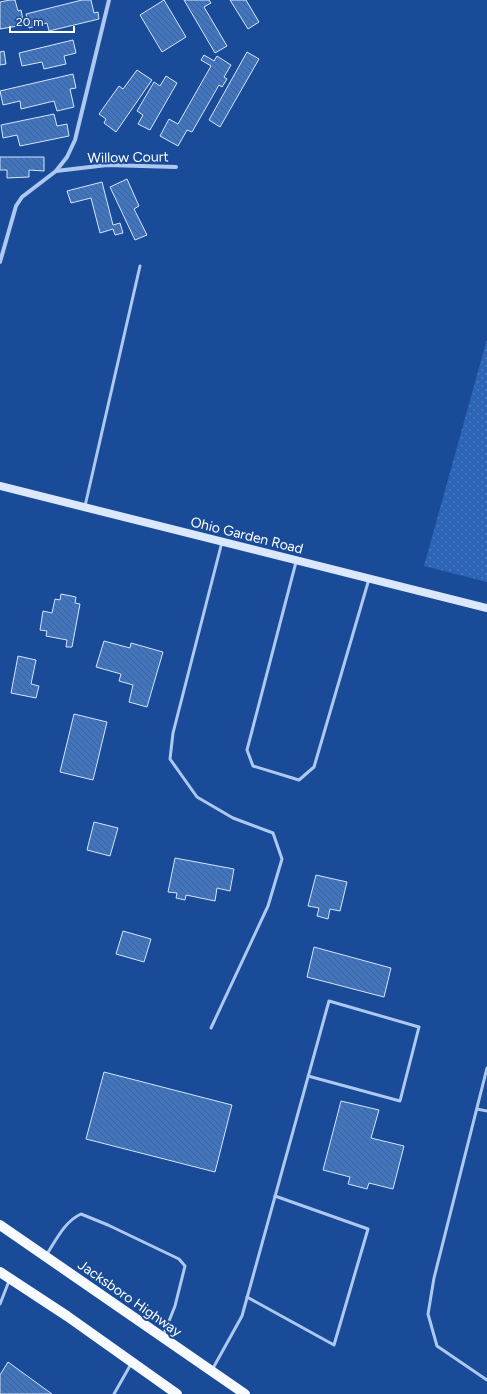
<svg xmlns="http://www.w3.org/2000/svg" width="487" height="1394" font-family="Figtree,sans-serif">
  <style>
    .park { fill: url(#park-dots) }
    .building { fill: url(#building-back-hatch); stroke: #d4e5fc }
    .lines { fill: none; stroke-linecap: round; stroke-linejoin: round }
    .lane { stroke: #adc9f1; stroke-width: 3 }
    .street { stroke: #adc9f1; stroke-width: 4 }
    .secondary { stroke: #dbe8fc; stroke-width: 8 }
    .primary { stroke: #f7faff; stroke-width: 10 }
    .labels { text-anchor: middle; stroke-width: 4; stroke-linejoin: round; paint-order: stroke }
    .street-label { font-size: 14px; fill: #fff; stroke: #194b98 }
  </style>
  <defs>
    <pattern id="park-dots" width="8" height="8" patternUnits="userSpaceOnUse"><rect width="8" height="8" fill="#2c65b6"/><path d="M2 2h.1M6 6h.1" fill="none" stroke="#4c7cc1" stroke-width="1.8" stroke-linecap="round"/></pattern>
    <pattern id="building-back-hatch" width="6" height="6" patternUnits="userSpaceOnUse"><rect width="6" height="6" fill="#4275bf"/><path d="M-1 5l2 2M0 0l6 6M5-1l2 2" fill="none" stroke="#476086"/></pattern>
  </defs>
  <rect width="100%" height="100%" fill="#194b98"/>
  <polygon class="park" points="487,339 487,582 424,566"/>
  <g class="building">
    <polygon points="10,0 15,0 18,11 21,10 24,25 0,29 0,2"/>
    <polygon points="82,0 91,0 94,13 98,12 99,19 49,31 47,23 29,28 26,14"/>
    <polygon points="164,0 186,37 162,52 140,15"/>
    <polygon points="184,0 209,0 211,3 204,7 227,46 215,53"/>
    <polygon points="230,0 246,0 259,22 248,29"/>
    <polygon points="73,40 76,53 64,56 66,64 44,69 42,62 22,66 19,53"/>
    <polygon points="4,51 6,64 0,65 0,52"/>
    <polygon points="247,52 259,59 220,127 209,120"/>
    <polygon points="204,55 214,61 217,56 231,65 224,77 227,79 222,87 219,85 192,132 187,130 178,146 160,136 169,119 178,124 211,66 201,60"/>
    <polygon points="137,70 152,80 116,132 104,123 106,119 99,114 119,86 123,89"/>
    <polygon points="73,74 76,88 70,89 74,107 57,111 54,101 21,109 20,101 3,105 0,91"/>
    <polygon points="166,76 177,83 150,130 138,124 143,115 137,111 154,82 160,86"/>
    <polygon points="54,114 57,126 67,124 69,136 20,146 17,135 3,138 1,125"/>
    <polygon points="0,157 44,157 44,171 29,170 29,177 7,178 7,170 0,170"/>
    <polygon points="127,179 139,206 134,209 147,235 135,240 110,187"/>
    <polygon points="102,182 113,225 120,223 123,233 115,235 113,229 100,233 91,198 71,203 67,191"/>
    <polygon points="61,594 76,597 75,603 80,604 72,647 66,647 67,640 46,636 47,631 40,630 43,611 52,613 55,599 60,600"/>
    <polygon points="104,641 130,648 131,643 163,652 147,707 129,702 133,685 119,681 121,674 96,667"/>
    <polygon points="18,656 36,660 31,684 39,686 36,698 11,693"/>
    <polygon points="74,714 107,722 93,780 60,772"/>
    <polygon points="94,822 118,828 110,856 87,850"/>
    <polygon points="175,858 234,869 230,891 217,888 215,901 186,895 185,900 176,898 177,893 168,892"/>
    <polygon points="316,875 347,882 340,911 330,909 328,919 317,916 319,908 308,906"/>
    <polygon points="123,931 151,939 144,962 116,954"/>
    <polygon points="314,947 391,968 384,997 307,977"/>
    <polygon points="104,1072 232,1105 215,1172 86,1139"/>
    <polygon points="341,1101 379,1110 371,1138 404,1146 393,1189 369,1183 367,1189 348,1184 350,1177 323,1170"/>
    <polygon points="8,1362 52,1394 0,1394 0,1375"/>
  </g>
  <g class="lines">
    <g class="lane">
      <polyline points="85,506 140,266"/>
      <polyline points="296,562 247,750 253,766 299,780 314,767 369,579"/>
      <polyline points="211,1028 268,906 282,859 273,833 233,818 197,797 170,759 173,733 222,542"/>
      <polyline points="487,1068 434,1278 428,1314 437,1346 487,1380"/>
      <polyline points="477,1109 487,1111"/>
      <path d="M47,1254C56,1240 65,1221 81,1214L108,1225L179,1259L185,1266L175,1306L163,1336"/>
      <polyline points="247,1297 334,1345 368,1229 275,1196"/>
      <polyline points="0,1304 9,1281"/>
      <polyline points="212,1370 242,1316 329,1001 419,1027 400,1101 308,1076"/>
      <polyline points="114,1394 131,1364"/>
    </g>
    <g class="street">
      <polyline points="56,171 107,165 176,167"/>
      <polyline points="0,262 16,206 22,197 56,171 67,157 75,140 109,0"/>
    </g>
    <polyline class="secondary" points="0,486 487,608"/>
    <g class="primary">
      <polyline points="0,1225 245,1394"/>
      <polyline points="0,1272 67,1316 177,1394"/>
    </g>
  </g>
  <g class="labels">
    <g class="street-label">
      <text transform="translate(128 157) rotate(-1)" y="5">Willow Court</text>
      <text transform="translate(247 535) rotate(14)" y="5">Ohio Garden Road</text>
      <text transform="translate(130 1298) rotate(35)" y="5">Jacksboro Highway</text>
    </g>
  </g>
  <path d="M10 26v6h64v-6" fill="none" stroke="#ffffff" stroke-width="2"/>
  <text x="16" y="26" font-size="12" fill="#ffffff" stroke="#194b98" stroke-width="3" paint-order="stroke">20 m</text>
</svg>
